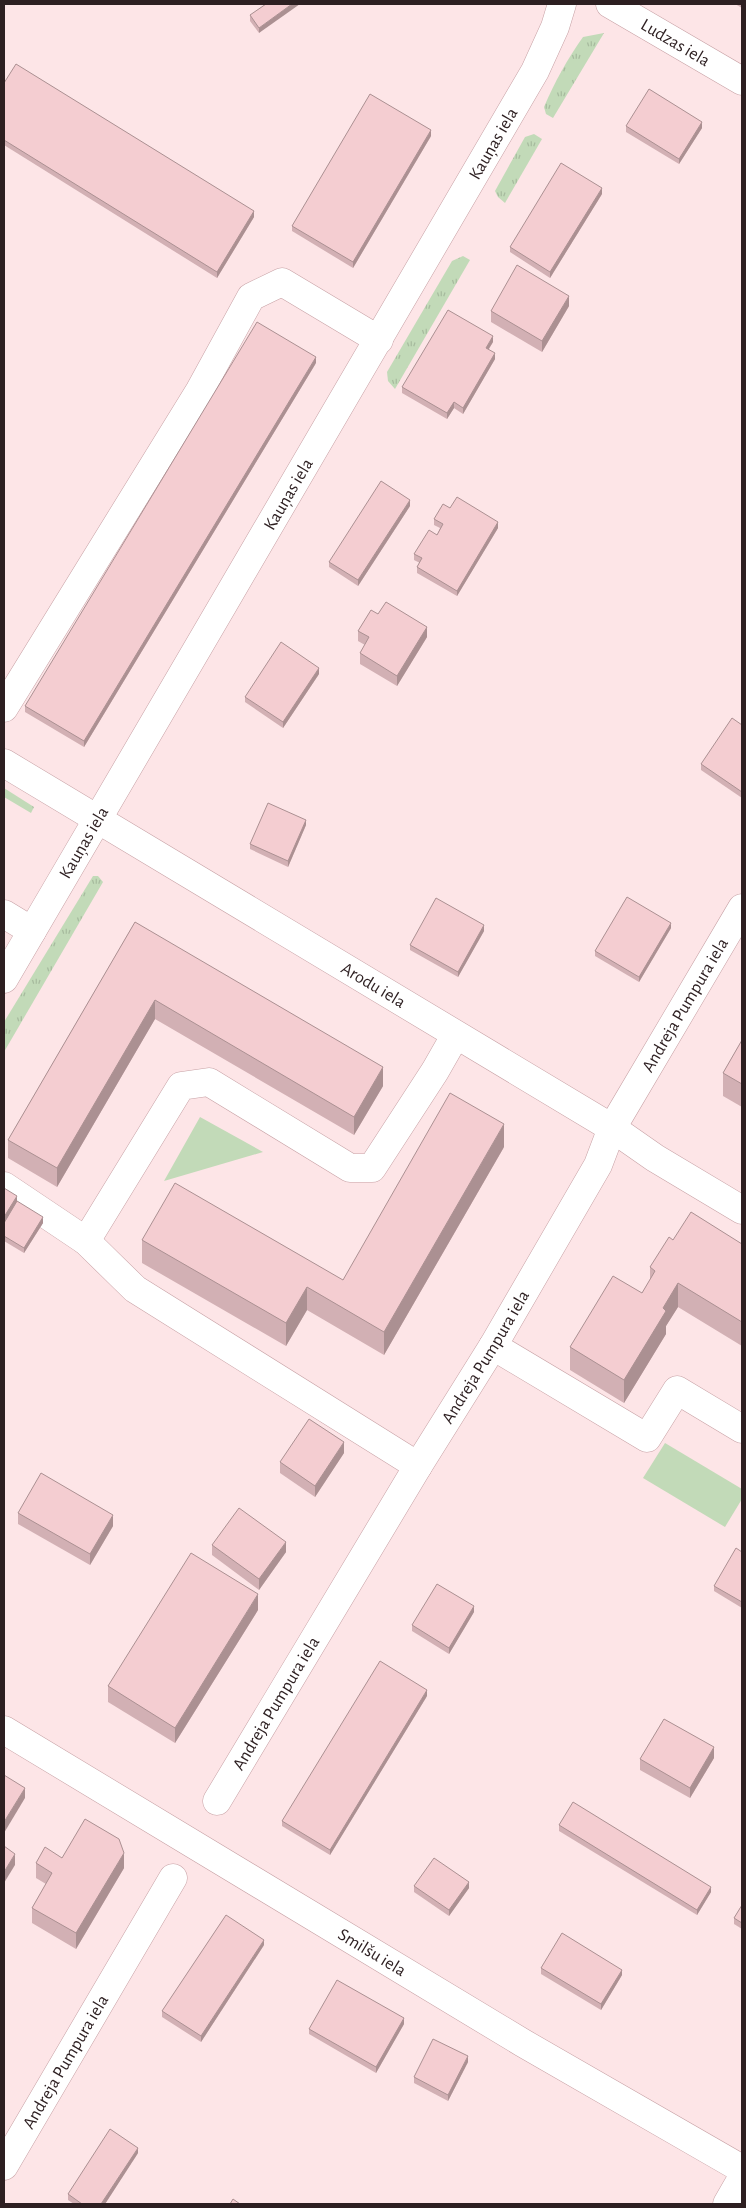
<svg xmlns="http://www.w3.org/2000/svg" width="746" height="2208" font-family="'Alegreya Sans',sans-serif">
  <style>
    .grass { fill: url(#grass-tufts) }
    .park { fill: #c2dab8 }
    .lines { fill: none; stroke-linecap: round; stroke-linejoin: round }
    .minor-casing { stroke: #c7a1a5; stroke-width: 29 }
    .minor { stroke: #fff; stroke-width: 28 }
    .wall { fill: #d2b0b4 }
    .shaded-wall { fill: #ab9092 }
    .building { fill: #f4cdd1; stroke: #ab9092 }
    .labels { text-anchor: middle; stroke-width: 4; stroke-linejoin: round; paint-order: stroke }
    .street-label { font-size: 18px; fill: #2d1f21; stroke: #fde5e7 }
  </style>
  <defs>
    <pattern id="grass-tufts" width="24" height="20" patternUnits="userSpaceOnUse" patternTransform="scale(1.25)"><rect width="24" height="20" fill="#c2dab8"/><path d="M3 7l-1-3M5 7V3M7 7l1-3M15 17l-1-3M17 17v-4M19 17l1-3" fill="none" stroke="#a7bb9e"/></pattern>
  </defs>
  <rect width="100%" height="100%" fill="#fde5e7"/>
  <g class="grass">
    <path d="M604,33L553,118L546,114L544,107C554,83 568,58 583,37Z"/>
    <polygon points="534,134 542,139 505,203 498,197 495,191 525,137"/>
    <polygon points="463,256 470,260 395,389 388,381 387,372 452,261"/>
    <polygon points="4,788 34,807 31,813 4,797"/>
    <polygon points="93,876 98,876 103,882 4,1052 4,1022"/>
  </g>
  <g class="park">
    <polygon points="200,1117 263,1152 164,1181"/>
    <polygon points="665,1443 742,1489 742,1499 725,1527 643,1478"/>
  </g>
  <g class="lines">
    <defs>
      <g id="minor">
        <path id="s1" d="M610,4L742,81"/>
        <polyline points="4,708 200,390 251,297 282,282 379,340"/>
        <path id="s2" d="M4,763L612,1128L655,1158L742,1210"/>
        <polyline points="4,914 32,931"/>
        <path id="s3" d="M4,979C180,676 360,374 535,71L555,27L562,4"/>
        <polyline points="4,1186 86,1241 135,1289 418,1466"/>
        <polyline points="86,1241 181,1086 209,1082 350,1168 372,1168 435,1071 455,1036"/>
        <polyline points="493,1346 647,1438 677,1390 742,1429"/>
        <path id="s4" d="M4,1730L523,2043L742,2169"/>
        <path id="s5" d="M217,1801L418,1466L493,1346L598,1165L612,1128L742,908"/>
        <path id="s6" d="M4,2166L173,1878"/>
        <polyline points="727,2204 742,2178"/>
      </g>
    </defs>
    <use href="#minor" class="minor-casing"/>
    <use href="#minor" class="minor"/>
  </g>
  <g class="wall">
    <polygon points="266,4 259,33 250,21 250,15"/>
    <polygon points="735,4 742,4 742,8"/>
    <polygon points="4,83 254,217 217,278 4,145"/>
    <polygon points="626,126 702,128 679,164 626,132"/>
    <polygon points="431,136 353,268 292,231 292,226"/>
    <polygon points="602,194 550,278 510,252 510,247"/>
    <polygon points="569,306 542,352 491,322 491,311"/>
    <polygon points="493,342 489,349 495,359 463,414 454,408 447,419 402,393 402,387"/>
    <polygon points="316,363 84,747 25,712 25,706"/>
    <polygon points="410,506 358,586 329,567 329,562"/>
    <polygon points="450,508 498,528 457,596 417,573 417,567 420,563 414,560 414,554 437,535 440,528 434,525 434,519"/>
    <polygon points="358,631 427,637 397,686 360,664 360,653 365,645 358,641"/>
    <polygon points="319,674 283,728 245,702 245,697"/>
    <polygon points="742,725 742,798 701,770 701,764"/>
    <polygon points="306,825 288,867 250,849 250,844"/>
    <polygon points="135,922 383,1086 354,1135 155,1019 57,1187 8,1158 8,1140"/>
    <polygon points="671,928 639,982 595,956 595,951"/>
    <polygon points="484,931 458,977 410,950 410,945"/>
    <polygon points="742,1040 742,1107 723,1096 723,1073"/>
    <polygon points="504,1147 384,1355 307,1310 286,1346 142,1263 142,1240 343,1280"/>
    <polygon points="4,1188 17,1201 43,1223 24,1253 4,1241"/>
    <polygon points="673,1240 742,1244 742,1346 678,1307 666,1326 666,1334 624,1403 570,1370 570,1347 642,1293 650,1280 650,1267"/>
    <polygon points="344,1453 315,1497 280,1473 280,1462"/>
    <polygon points="18,1513 113,1526 90,1565 18,1524"/>
    <polygon points="212,1545 286,1552 259,1590 212,1555"/>
    <polygon points="742,1552 742,1608 714,1591 714,1586"/>
    <polygon points="258,1610 175,1743 108,1702 108,1686"/>
    <polygon points="474,1612 449,1654 412,1631 412,1625"/>
    <polygon points="427,1696 330,1855 282,1826 282,1821"/>
    <polygon points="714,1758 690,1798 640,1770 640,1759"/>
    <polygon points="559,1825 711,1892 697,1915 559,1831"/>
    <polygon points="36,1863 124,1868 76,1949 32,1923 32,1908 46,1884 36,1878"/>
    <polygon points="414,1886 469,1888 449,1916 414,1892"/>
    <polygon points="742,1905 742,1929 734,1924 734,1918"/>
    <polygon points="264,1945 201,2042 162,2017 162,2011"/>
    <polygon points="541,1968 622,1975 601,2010 541,1974"/>
    <polygon points="404,2024 376,2073 309,2034 309,2029"/>
    <polygon points="468,2062 448,2101 414,2083 414,2077"/>
    <polygon points="138,2153 105,2204 74,2204 68,2200 68,2194"/>
  </g>
  <g class="shaded-wall">
    <polygon points="292,4 300,4 259,33 259,28"/>
    <polygon points="702,122 702,128 679,164 679,159"/>
    <polygon points="431,130 431,136 353,268 353,262"/>
    <polygon points="602,188 602,194 550,278 550,272"/>
    <polygon points="254,211 254,217 217,278 217,272"/>
    <polygon points="569,296 569,306 542,352 542,341"/>
    <polygon points="493,336 493,342 486,353 486,348"/>
    <polygon points="495,353 495,359 463,414 463,408"/>
    <polygon points="316,357 316,363 84,747 84,741"/>
    <polygon points="454,402 454,408 447,419 447,413"/>
    <polygon points="410,500 410,506 358,586 358,580"/>
    <polygon points="498,522 498,528 457,596 457,591"/>
    <polygon points="427,627 427,637 397,686 397,676"/>
    <polygon points="319,668 319,674 283,728 283,722"/>
    <polygon points="306,820 306,825 288,867 288,861"/>
    <polygon points="671,923 671,928 639,982 639,977"/>
    <polygon points="484,925 484,931 458,977 458,972"/>
    <polygon points="155,1000 155,1019 57,1187 57,1168"/>
    <polygon points="383,1067 383,1086 354,1135 354,1117"/>
    <polygon points="504,1124 504,1147 384,1355 384,1332"/>
    <polygon points="17,1196 17,1207 4,1228 4,1217"/>
    <polygon points="43,1217 43,1223 24,1253 24,1248"/>
    <polygon points="678,1283 678,1307 666,1326 666,1334 624,1403 624,1380 663,1308"/>
    <polygon points="307,1287 307,1310 286,1346 286,1323"/>
    <polygon points="344,1442 344,1453 315,1497 315,1486"/>
    <polygon points="113,1515 113,1526 90,1565 90,1554"/>
    <polygon points="286,1542 286,1552 259,1590 259,1579"/>
    <polygon points="258,1594 258,1610 175,1743 175,1728"/>
    <polygon points="474,1606 474,1612 449,1654 449,1648"/>
    <polygon points="427,1690 427,1696 330,1855 330,1850"/>
    <polygon points="714,1747 714,1758 690,1798 690,1788"/>
    <polygon points="25,1788 25,1798 4,1833 4,1822"/>
    <polygon points="124,1853 124,1868 76,1949 76,1933"/>
    <polygon points="15,1854 15,1865 4,1883 4,1872"/>
    <polygon points="469,1882 469,1888 449,1916 449,1910"/>
    <polygon points="711,1887 711,1892 697,1915 697,1910"/>
    <polygon points="264,1940 264,1945 201,2042 201,2036"/>
    <polygon points="622,1970 622,1975 601,2010 601,2004"/>
    <polygon points="404,2018 404,2024 376,2073 376,2067"/>
    <polygon points="468,2056 468,2062 448,2101 448,2095"/>
    <polygon points="138,2148 138,2153 105,2204 101,2204"/>
  </g>
  <g class="building">
    <polygon points="266,4 292,4 259,28 250,15"/>
    <polygon points="16,64 254,211 217,272 4,140 4,83"/>
    <polygon points="649,89 702,122 679,159 626,126"/>
    <polygon points="370,94 431,130 353,262 292,226"/>
    <polygon points="561,163 602,188 550,272 510,247"/>
    <polygon points="517,265 569,296 542,341 491,311"/>
    <polygon points="448,310 493,336 486,348 495,353 463,408 454,402 447,413 402,387"/>
    <polygon points="257,322 316,357 84,741 25,706"/>
    <polygon points="381,481 410,500 358,580 329,562"/>
    <polygon points="457,497 498,522 457,591 417,567 422,558 414,554 429,530 437,535 443,524 434,519 443,504 450,508"/>
    <polygon points="386,602 427,627 397,676 360,653 369,637 358,631 371,610 378,614"/>
    <polygon points="281,642 319,668 283,722 245,697"/>
    <polygon points="732,718 742,725 742,792 701,764"/>
    <polygon points="268,803 306,820 288,861 250,844"/>
    <polygon points="627,897 671,923 639,977 595,951"/>
    <polygon points="436,898 484,925 458,972 410,945"/>
    <polygon points="135,922 383,1067 354,1117 155,1000 57,1168 8,1140"/>
    <polygon points="742,1040 742,1084 723,1073"/>
    <polygon points="450,1093 504,1124 384,1332 307,1287 286,1323 142,1240 175,1183 343,1280"/>
    <polygon points="4,1188 17,1196 4,1217"/>
    <polygon points="17,1201 43,1217 24,1248 4,1236 4,1223"/>
    <polygon points="691,1212 742,1244 742,1322 678,1283 663,1308 666,1311 624,1380 570,1347 613,1276 642,1293 655,1271 650,1267 669,1237 673,1240"/>
    <polygon points="309,1419 344,1442 315,1486 280,1462"/>
    <polygon points="41,1473 113,1515 90,1554 18,1513"/>
    <polygon points="239,1508 286,1542 259,1579 212,1545"/>
    <polygon points="736,1548 742,1552 742,1602 714,1586"/>
    <polygon points="191,1553 258,1594 175,1728 108,1686"/>
    <polygon points="437,1584 474,1606 449,1648 412,1625"/>
    <polygon points="380,1661 427,1690 330,1850 282,1821"/>
    <polygon points="664,1719 714,1747 690,1788 640,1759"/>
    <polygon points="4,1775 25,1788 4,1822"/>
    <polygon points="573,1802 711,1887 697,1910 559,1825"/>
    <polygon points="85,1819 119,1839 124,1853 76,1933 32,1908 52,1873 36,1863 45,1847 62,1858"/>
    <polygon points="4,1846 15,1854 4,1872"/>
    <polygon points="434,1858 469,1882 449,1910 414,1886"/>
    <polygon points="742,1905 742,1923 734,1918"/>
    <polygon points="226,1915 264,1940 201,2036 162,2011"/>
    <polygon points="562,1933 622,1970 601,2004 541,1968"/>
    <polygon points="337,1980 404,2018 376,2067 309,2029"/>
    <polygon points="433,2039 468,2056 448,2095 414,2077"/>
    <polygon points="110,2129 138,2148 101,2204 82,2204 68,2194"/>
    <polygon points="233,2199 240,2204 230,2204"/>
  </g>
  <g class="labels">
    <g class="street-label">
      <text dy="6" stroke="none"><textPath href="#s1" startOffset="76">Ludzas iela</textPath></text>
      <text dy="6" stroke="none"><textPath href="#s3" startOffset="968">Kauņas iela</textPath></text>
      <text dy="6" stroke="none"><textPath href="#s3" startOffset="562">Kauņas iela</textPath></text>
      <text dy="6" stroke="none"><textPath href="#s3" startOffset="158">Kauņas iela</textPath></text>
      <text dy="6" stroke="none"><textPath href="#s2" startOffset="431">Arodu iela</textPath></text>
      <text dy="6" stroke="none"><textPath href="#s5" startOffset="924">Andreja Pumpura iela</textPath></text>
      <text dy="6" stroke="none"><textPath href="#s5" startOffset="519">Andreja Pumpura iela</textPath></text>
      <text dy="6" stroke="none"><textPath href="#s5" startOffset="114">Andreja Pumpura iela</textPath></text>
      <text dy="6" stroke="none"><textPath href="#s4" startOffset="430">Smilšu iela</textPath></text>
      <text dy="6" stroke="none"><textPath href="#s6" startOffset="121">Andreja Pumpura iela</textPath></text>
    </g>
  </g>
  <rect width="746" height="2208" fill="none" stroke="#2d1f21" stroke-width="10"/>
</svg>
